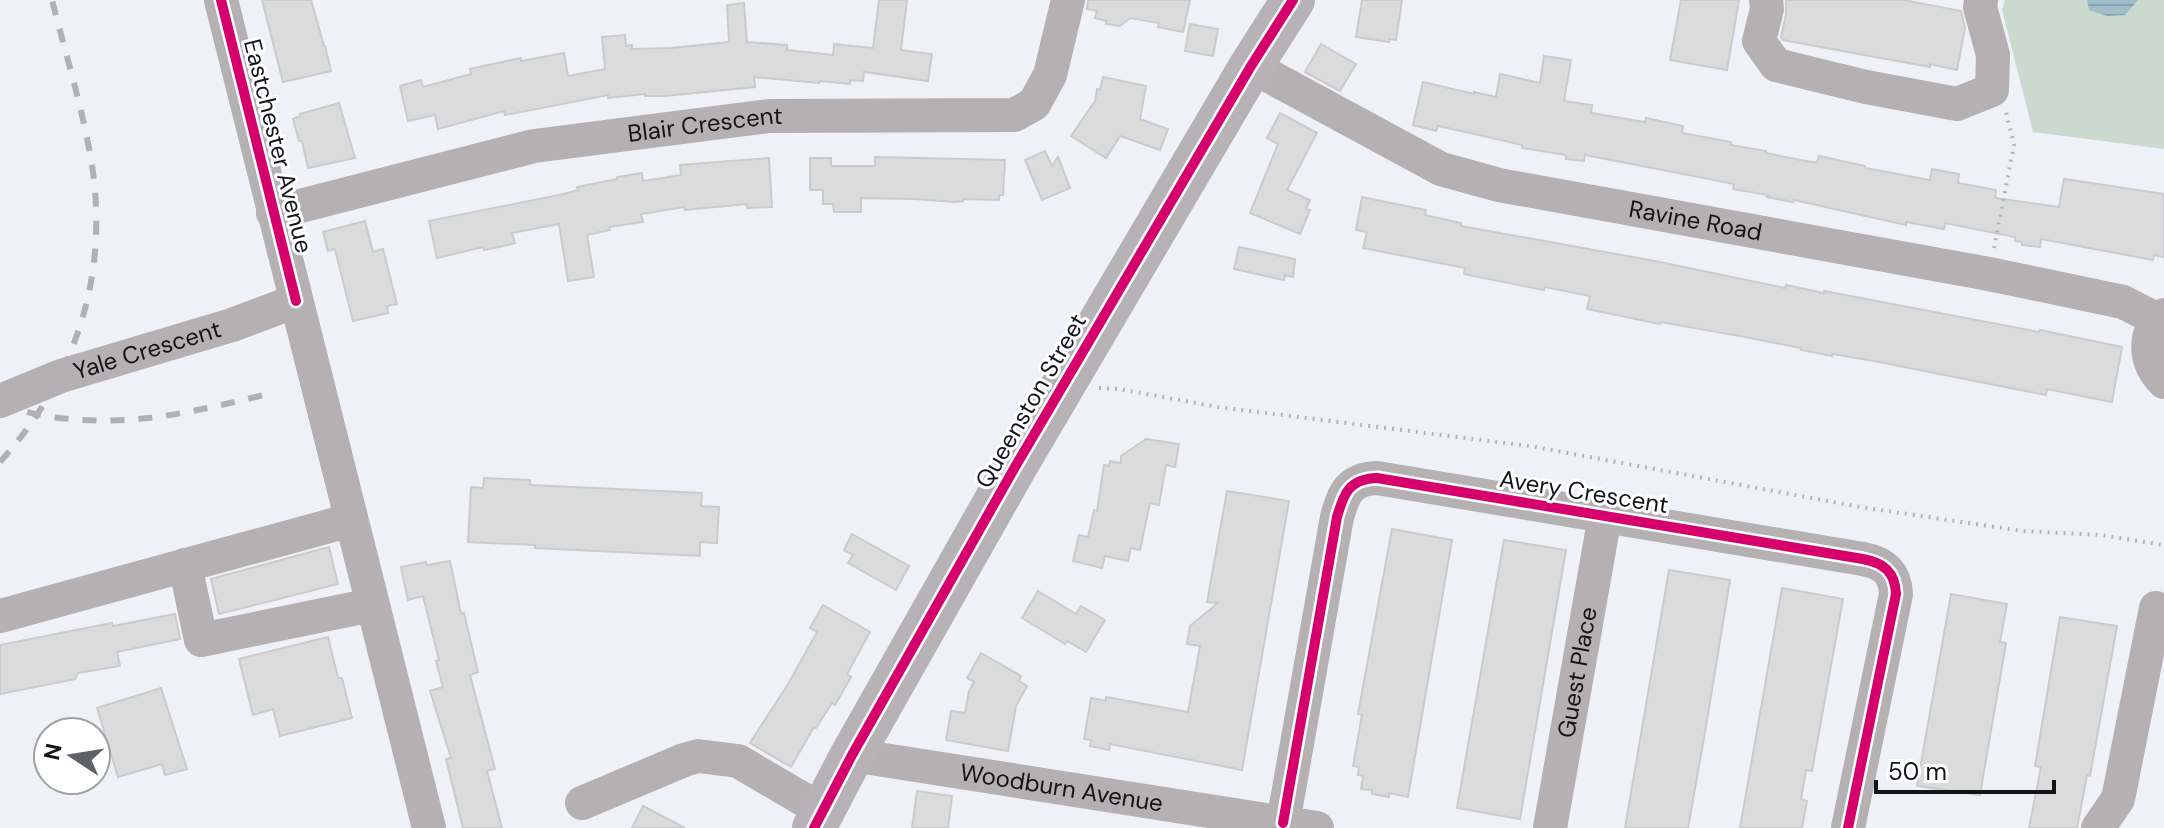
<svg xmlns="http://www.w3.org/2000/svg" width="2164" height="828" font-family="'DM Sans',sans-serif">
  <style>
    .green { fill: #cbdace }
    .water { fill: url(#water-rules) }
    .building { fill: #dcdbdc; stroke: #cbcbcd; stroke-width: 2 }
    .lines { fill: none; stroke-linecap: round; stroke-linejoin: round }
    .path { stroke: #b5b4b7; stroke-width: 4; stroke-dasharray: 2 6; stroke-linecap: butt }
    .minor { stroke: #b5b0b1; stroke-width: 34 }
    .major { stroke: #b7b2b6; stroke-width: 44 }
    .rail { stroke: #b2b0b4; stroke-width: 6; stroke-dasharray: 14 14; stroke-linecap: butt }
    .cycleway-casing { stroke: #fff; stroke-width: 15 }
    .cycleway { stroke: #d6006c; stroke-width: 10 }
    .labels { text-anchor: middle; stroke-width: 6; stroke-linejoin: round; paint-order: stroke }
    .street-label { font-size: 24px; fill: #131418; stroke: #fff }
  </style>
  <defs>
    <pattern id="water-rules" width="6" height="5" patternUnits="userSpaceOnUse" patternTransform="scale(2)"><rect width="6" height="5" fill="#a0beca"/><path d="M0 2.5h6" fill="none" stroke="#89a2ad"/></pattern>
  </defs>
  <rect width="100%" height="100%" fill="#eef1f8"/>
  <polygon class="green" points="2005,0 2164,0 2164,149 2033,132 2002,10"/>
  <polygon class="water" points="2087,0 2138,0 2125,15 2107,16 2089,10"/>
  <g class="building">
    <polygon points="262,0 311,0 324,46 325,46 331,71 283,82"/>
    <polygon points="879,0 907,0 901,50 932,54 928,81 864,72 863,81 850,80 850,84 820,81 819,83 754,77 755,87 665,96 645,96 645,94 608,98 608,95 505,115 504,111 438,129 435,115 408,121 400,86 421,80 423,87 471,74 470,69 521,58 521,61 564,53 568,76 605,69 602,37 625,35 626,46 632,45 632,49 671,48 729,42 727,5 744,3 747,42 787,45 787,50 833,55 834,44 873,48"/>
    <polygon points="1088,0 1190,0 1183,32 1158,27 1159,23 1130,18 1120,26 1106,24 1107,21 1095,18 1097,11 1087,9"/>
    <polygon points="1362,0 1402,0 1396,40 1389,39 1389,42 1356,37"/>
    <polygon points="1681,0 1739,0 1727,70 1670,60"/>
    <polygon points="1786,0 1904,0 1961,11 1965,28 1957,70 1930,64 1930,67 1783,40 1781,37 1786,14"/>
    <polygon points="1190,24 1218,29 1213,56 1185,51"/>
    <polygon points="1321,44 1356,64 1340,91 1305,72"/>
    <polygon points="1544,56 1571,60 1564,101 1592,105 1591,113 1645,122 1646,118 1683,126 1682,133 1731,142 1731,145 1766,151 1766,153 1811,162 1817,162 1819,156 1865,166 1865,168 1930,180 1932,169 1959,174 1958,183 1996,190 1995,198 2059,207 2064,179 2164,194 2164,257 2154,255 2153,260 2041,239 2040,247 2022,245 2022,242 2015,241 2015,237 1945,223 1944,229 1906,222 1906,225 1794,200 1793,202 1767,197 1768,195 1733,189 1734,184 1699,177 1585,155 1584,161 1566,159 1566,155 1522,148 1522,145 1488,137 1438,126 1436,131 1413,125 1423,82 1474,94 1474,92 1496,97 1500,74 1540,83"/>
    <polygon points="1103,77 1146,86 1140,119 1168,129 1160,150 1120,136 1106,158 1071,136 1095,101 1097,89 1100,90"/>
    <polygon points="339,103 355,158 308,168 302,141 299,141 293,119 300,116 300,114"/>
    <polygon points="1280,113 1317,133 1287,190 1310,200 1306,209 1310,210 1300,234 1250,213 1278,144 1267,138"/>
    <polygon points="1045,151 1052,166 1058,157 1070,188 1042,200 1025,160"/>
    <polygon points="875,157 1005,160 1003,195 999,195 999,200 963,199 963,201 955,202 915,199 861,198 861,212 834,212 833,204 823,204 823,190 810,190 810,158 831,158 831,166 875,166"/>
    <polygon points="769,158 772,207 747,208 747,204 685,210 684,207 641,214 643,222 609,227 610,230 587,235 594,277 568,281 559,224 512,233 515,243 508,245 484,250 483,247 437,258 429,221 564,194 578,190 577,187 617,179 617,177 642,173 643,181 681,175 680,165"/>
    <polygon points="1362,197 1426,210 1425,215 1461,223 1461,226 1655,261 1785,288 1786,285 1824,293 1824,291 2039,332 2040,330 2122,347 2112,402 2047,389 2046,395 1874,361 1832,354 1832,356 1801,350 1801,348 1745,337 1661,322 1660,324 1587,309 1590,296 1545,287 1544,290 1464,274 1465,268 1363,248 1367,232 1356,230"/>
    <polygon points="365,221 373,252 383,249 397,304 387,306 388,313 353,321 335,249 328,251 323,232"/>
    <polygon points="1239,247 1295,259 1293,277 1285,275 1284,280 1234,269"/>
    <polygon points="1146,439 1179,444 1175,467 1166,465 1159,505 1150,503 1140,550 1131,548 1128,561 1105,556 1102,568 1073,561 1079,535 1088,537 1094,510 1097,511 1104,465 1109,466 1110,461 1121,463 1121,456"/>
    <polygon points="484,478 530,480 530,485 702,493 701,506 719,507 717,543 700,542 700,556 535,548 535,545 468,542 471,487 483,488"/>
    <polygon points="1227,491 1289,501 1242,770 1110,744 1109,750 1090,746 1091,740 1084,739 1091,698 1106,701 1106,697 1188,712 1200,646 1187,644 1190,626 1218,603 1207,602"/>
    <polygon points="1392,529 1452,540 1408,797 1389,793 1389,797 1372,794 1372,790 1361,789 1363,776 1358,775 1359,767 1353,766 1362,715 1358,714"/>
    <polygon points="852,534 909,566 896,590 848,563 853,555 844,550"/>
    <polygon points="1504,540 1566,550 1520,819 1457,808"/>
    <polygon points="329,547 338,584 219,614 211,579"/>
    <polygon points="450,561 461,614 464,613 478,672 470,675 495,769 487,771 502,828 463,828 446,759 451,758 430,691 443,687 436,661 439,660 423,596 408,600 401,567 426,562 427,565"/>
    <polygon points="1669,570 1730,580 1705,732 1688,828 1625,828"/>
    <polygon points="1782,588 1843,599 1812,771 1806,770 1801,799 1807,801 1802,828 1740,828"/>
    <polygon points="1038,591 1076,614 1081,606 1105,620 1086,652 1067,641 1065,644 1022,618"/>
    <polygon points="1951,594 2007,604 2000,642 2006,643 1980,795 1917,786"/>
    <polygon points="823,605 870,632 847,674 851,677 835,705 832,703 816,728 814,727 791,767 750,743 788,684 817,632 810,628"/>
    <polygon points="175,614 180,639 117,652 120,666 78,673 75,679 0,694 0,645 112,623 113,626"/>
    <polygon points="2060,617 2117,626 2090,776 2087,775 2077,828 2029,828 2041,767 2035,766"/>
    <polygon points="328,637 338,678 342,678 352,718 280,736 273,709 253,715 239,659"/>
    <polygon points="981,653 1021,676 1019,681 1027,686 1016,706 1008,751 946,740 951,711 965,713 969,691 974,682 967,678"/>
    <polygon points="161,688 187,769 165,775 162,764 118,777 97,708"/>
    <polygon points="917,791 952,796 948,828 912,828"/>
    <polygon points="643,806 685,828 632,828"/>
  </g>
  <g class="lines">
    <g class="path">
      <polyline points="1994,248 2014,145 2006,112"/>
      <polyline points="1099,388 1119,389 1218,407 1530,446 1860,507 2023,531 2100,535 2164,545"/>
    </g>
    <g class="minor">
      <polyline points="221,0 429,828"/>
      <polyline points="1766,0 1767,9 1759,41 1776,65 1866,87 1957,104 1992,90 1993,55 1980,7 1981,0"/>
      <path id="s1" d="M1251,66L1441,169L1499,185L1989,274L2123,302L2158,320"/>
      <path id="s2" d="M273,213L534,146L769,116L1014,115L1034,104L1050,75L1068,0"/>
      <path d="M2164,315C2141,334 2145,363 2164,382"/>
      <path id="s3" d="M0,401L61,376L232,325L296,301"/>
      <polyline points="185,565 201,640 372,605"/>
      <polyline points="0,616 351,520"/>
      <path id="s4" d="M852,755L1317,828"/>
      <polyline points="582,803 684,760 698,756 738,761 823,811"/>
      <path d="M1283,823L1337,517C1344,493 1349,479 1377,478L1863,559C1884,563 1895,572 1896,594L1848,828"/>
      <path id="s5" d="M1550,828L1605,516"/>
      <polyline points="2098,828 2118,799 2156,608"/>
    </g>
    <polyline class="major" points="814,828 852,755 1015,467 1251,66 1293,0"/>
    <g class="rail">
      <path d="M0,405C97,434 168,418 264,395"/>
      <path d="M0,462C75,379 109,277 92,165C83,110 66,55 52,0"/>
    </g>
    <defs>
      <g id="cycleway">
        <polyline points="221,0 296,301"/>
        <path d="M1283,823L1337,517C1344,493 1349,479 1377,478L1863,559C1884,563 1895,572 1896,594L1848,828"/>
        <polyline points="814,828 852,755 1015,467 1251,66 1293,0"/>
      </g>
    </defs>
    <use href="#cycleway" class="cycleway-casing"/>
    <use href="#cycleway" class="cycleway"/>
  </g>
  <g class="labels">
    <g class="street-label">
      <text dy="8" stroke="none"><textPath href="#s2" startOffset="442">Blair Crescent</textPath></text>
      <text transform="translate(278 146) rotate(76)" y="8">Eastchester Avenue</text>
      <text dy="8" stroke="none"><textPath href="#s1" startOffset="476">Ravine Road</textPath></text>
      <text dy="8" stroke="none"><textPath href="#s3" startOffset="156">Yale Crescent</textPath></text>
      <text transform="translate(1031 401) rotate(-60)" y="8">Queenston Street</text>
      <text transform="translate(1584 492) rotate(9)" y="8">Avery Crescent</text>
      <text dy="8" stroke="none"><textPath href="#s5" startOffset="158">Guest Place</textPath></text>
      <text dy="8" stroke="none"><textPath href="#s4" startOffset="212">Woodburn Avenue</textPath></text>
    </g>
  </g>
  <g transform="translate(72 756) rotate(282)"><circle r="38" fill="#ffffff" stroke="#a1a1a3" stroke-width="2"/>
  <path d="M0-6L14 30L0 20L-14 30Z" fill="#606166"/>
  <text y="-12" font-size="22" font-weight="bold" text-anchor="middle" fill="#131418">N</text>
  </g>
  <path d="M1876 780v12h178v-12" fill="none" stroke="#131418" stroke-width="4"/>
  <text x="1888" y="780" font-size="24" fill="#131418" stroke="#ffffff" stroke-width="6" paint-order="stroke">50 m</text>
</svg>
